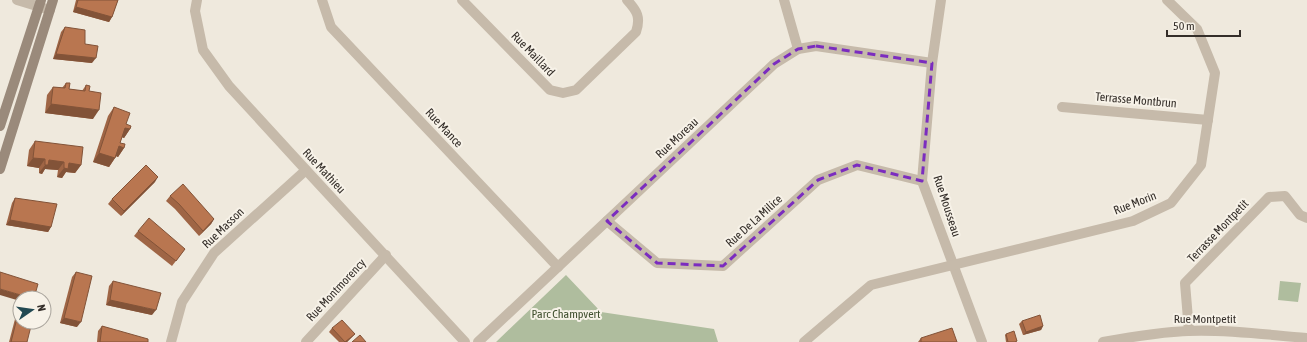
<svg xmlns="http://www.w3.org/2000/svg" width="1307" height="342" font-family="'Asap Condensed',sans-serif">
  <style>
    .green { fill: #afbd9e }
    .lines { fill: none; stroke-linecap: round; stroke-linejoin: round }
    .street { stroke: #c6baaa; stroke-width: 10 }
    .secondary { stroke: #9a8a7b; stroke-width: 10 }
    .wall { fill: #9f6545 }
    .shaded-wall { fill: #825338 }
    .building { fill: #b97650; stroke: #825338 }
    .marked { fill: none; stroke: #7b2cbf; stroke-width: 3; stroke-dasharray: 8 5; stroke-linejoin: round }
    .labels { text-anchor: middle; stroke-width: 4; stroke-linejoin: round; paint-order: stroke }
    .street-label { font-size: 12px; fill: #342e29; stroke: #f7f2e8 }
    .park-label { font-size: 12px; fill: #40502f; stroke: #f7f2e8 }
  </style>
  <rect width="100%" height="100%" fill="#efe9dd"/>
  <g class="green">
    <polygon points="566,275 601,312 714,329 718,342 496,342"/>
    <polygon points="1280,281 1301,283 1298,302 1278,300"/>
  </g>
  <g class="lines">
    <g class="street">
      <polyline points="17,0 50,10"/>
      <polyline points="197,0 195,11 203,50 229,86 306,170 465,342"/>
      <polyline points="322,0 331,27 558,267"/>
      <path d="M462,0L550,90L563,93L576,90L636,32C641,17 637,11 627,0"/>
      <polyline points="784,0 798,49"/>
      <polyline points="941,0 932,63 922,181 982,342"/>
      <polyline points="1062,107 1208,120"/>
      <polyline points="607,221 657,263 723,266 818,180 857,165 922,181"/>
      <polyline points="1189,331 1185,283 1269,197 1285,196 1300,215 1307,218"/>
      <polyline points="171,342 182,302 214,253 306,170"/>
      <polyline points="306,342 386,255"/>
      <polyline points="478,342 774,64 798,49 816,46 932,63"/>
      <polyline points="804,342 871,285 1133,221 1171,203 1201,165 1215,73 1197,29 1167,0"/>
      <path d="M1103,342C1131,337 1159,332 1188,331C1227,329 1268,335 1307,338"/>
    </g>
    <g class="secondary">
      <polyline points="0,126 41,0"/>
      <polyline points="0,169 53,0"/>
    </g>
  </g>
  <g class="wall">
    <polygon points="76,0 118,0 112,17 109,22 73,12"/>
    <polygon points="65,27 85,44 92,63 53,59 61,32"/>
    <polygon points="66,83 69,89 82,91 86,85 89,91 93,119 45,113 47,95 53,87 62,88"/>
    <polygon points="114,107 130,129 124,138 122,137 120,143 124,148 118,157 116,156 115,158 109,167 93,162 108,116"/>
    <polygon points="35,141 81,165 75,173 66,172 62,178 57,177 58,170 45,169 42,174 39,173 39,168 27,166 29,150"/>
    <polygon points="155,182 121,216 108,204 112,199"/>
    <polygon points="170,196 214,219 211,224 199,236 175,209 166,201"/>
    <polygon points="15,198 51,227 48,232 6,225 12,203"/>
    <polygon points="138,231 185,249 172,266 134,236"/>
    <polygon points="76,272 77,327 60,323 72,277"/>
    <polygon points="113,281 152,315 106,305 109,286"/>
    <polygon points="18,314 27,342 9,342 15,319"/>
    <polygon points="1022,321 1043,326 1041,330 1023,335 1019,324"/>
    <polygon points="102,326 148,342 97,342 98,331"/>
    <polygon points="332,328 355,334 347,342 339,342 329,332"/>
    <polygon points="1006,334 1017,341 1016,342 1006,342 1005,335"/>
    <polygon points="921,338 957,342 918,342"/>
  </g>
  <g class="shaded-wall">
    <polygon points="76,7 112,17 109,22 73,12"/>
    <polygon points="56,54 96,58 92,63 53,59"/>
    <polygon points="51,104 99,110 93,119 45,113"/>
    <polygon points="125,128 130,129 124,138 119,136"/>
    <polygon points="119,146 124,148 118,157 113,155"/>
    <polygon points="99,153 115,158 109,167 93,162"/>
    <polygon points="33,158 45,159 39,168 27,166"/>
    <polygon points="49,160 64,162 58,170 45,169 42,174 39,173"/>
    <polygon points="69,163 81,165 75,173 66,172 62,178 57,177 64,168"/>
    <polygon points="158,177 155,182 121,216 124,211"/>
    <polygon points="214,219 211,224 199,236 203,231"/>
    <polygon points="10,220 51,227 48,232 6,225"/>
    <polygon points="0,289 31,298 20,298 20,301 0,295"/>
    <polygon points="110,300 156,310 152,315 106,305"/>
    <polygon points="64,318 81,322 77,327 60,323"/>
    <polygon points="1043,326 1041,330 1023,335 1026,332"/>
    <polygon points="355,334 347,342 345,342"/>
  </g>
  <g class="building">
    <polygon points="78,0 118,0 112,17 76,7"/>
    <polygon points="65,27 85,30 85,44 98,46 96,58 56,54"/>
    <polygon points="66,83 70,83 69,89 85,91 86,85 90,86 89,91 101,93 99,110 51,104 53,87 65,88"/>
    <polygon points="114,107 130,113 126,124 131,126 130,129 125,128 120,143 125,144 124,148 119,146 115,158 99,153"/>
    <polygon points="35,141 83,147 81,165 69,163 68,169 64,168 64,162 49,160 48,165 45,165 45,159 33,158"/>
    <polygon points="146,165 158,177 124,211 112,199"/>
    <polygon points="183,184 214,219 203,231 179,204 170,196"/>
    <polygon points="15,198 57,204 51,227 10,220"/>
    <polygon points="149,218 185,249 176,261 138,231"/>
    <polygon points="0,272 38,284 34,298 31,298 0,289"/>
    <polygon points="76,272 92,276 81,322 64,318"/>
    <polygon points="113,281 161,293 156,310 110,300"/>
    <polygon points="18,314 20,314 20,322 32,322 27,342 11,342"/>
    <polygon points="1040,315 1043,326 1026,332 1022,321"/>
    <polygon points="342,320 355,334 345,342 332,328"/>
    <polygon points="102,326 148,339 148,342 100,342"/>
    <polygon points="952,328 957,342 921,342 921,338"/>
    <polygon points="1014,331 1017,341 1015,342 1008,342 1006,334"/>
    <polygon points="360,335 366,342 352,342"/>
  </g>
  <path class="marked" d="M816,46L932,63L922,181L857,165L818,180L723,266L657,263L607,221L774,64L798,49Z"/>
  <g class="labels">
    <g class="street-label">
      <text transform="translate(533 54) rotate(46)" y="4">Rue Maillard</text>
      <text transform="translate(1136 100) rotate(5)" y="4">Terrasse Montbrun</text>
      <text transform="translate(444 128) rotate(47)" y="4">Rue Mance</text>
      <text transform="translate(677 138) rotate(-43)" y="4">Rue Moreau</text>
      <text transform="translate(324 171) rotate(47)" y="4">Rue Mathieu</text>
      <text transform="translate(1135 203) rotate(-21)" y="4">Rue Morin</text>
      <text transform="translate(947 206) rotate(72)" y="4">Rue Mousseau</text>
      <text transform="translate(754 221) rotate(-42)" y="4">Rue De La Milice</text>
      <text transform="translate(223 228) rotate(-44)" y="4">Rue Masson</text>
      <text transform="translate(1218 231) rotate(-46)" y="4">Terrasse Montpetit</text>
      <text transform="translate(336 290) rotate(-47)" y="4">Rue Montmorency</text>
      <text x="1205" y="323">Rue Montpetit</text>
    </g>
    <g class="park-label">
      <text x="566" y="318">Parc Champvert</text>
    </g>
  </g>
  <g transform="translate(32 310) rotate(77)"><circle r="19" fill="#f7f2e8" stroke="#a9a49c"/>
  <path d="M0-3L7 15L0 10L-7 15Z" fill="#224952"/>
  <text y="-6" font-size="11" font-weight="bold" text-anchor="middle" fill="#342e29">N</text>
  </g>
  <path d="M1167 30v6h73v-6" fill="none" stroke="#342e29" stroke-width="2"/>
  <text x="1173" y="30" font-size="12" fill="#342e29" stroke="#f7f2e8" stroke-width="3" paint-order="stroke">50 m</text>
</svg>
